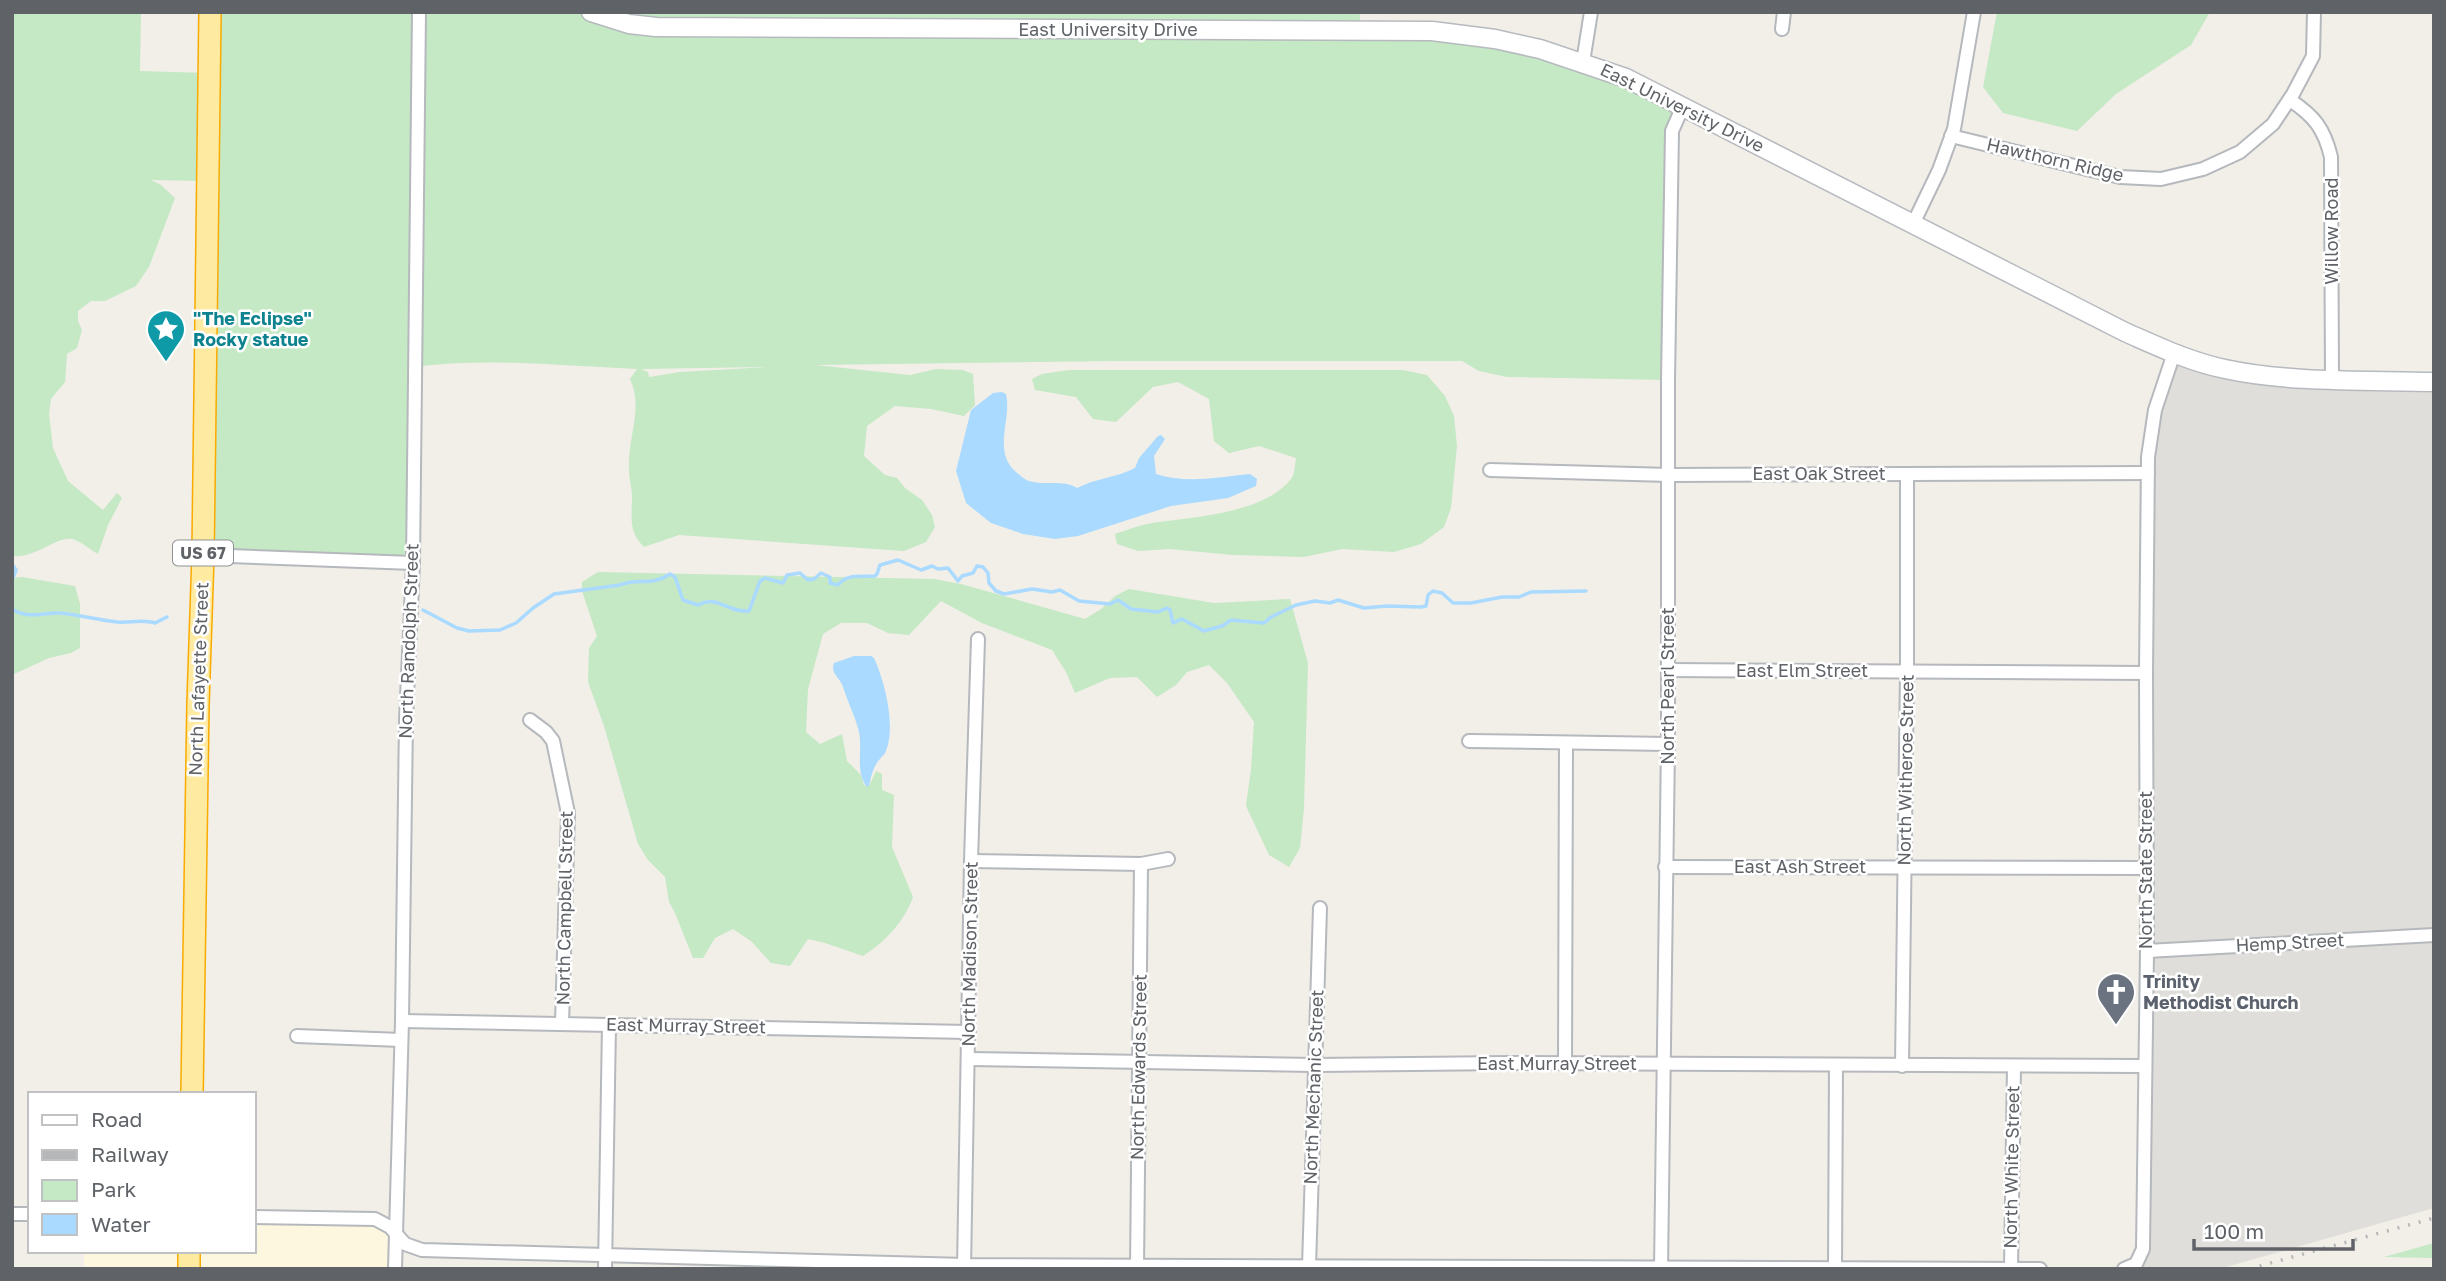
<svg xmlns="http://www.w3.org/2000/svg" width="2446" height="1281" font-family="'Golos Text',sans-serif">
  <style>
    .commercial { fill: #fef7e0 }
    .industrial { fill: #e0deda }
    .green { fill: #c5e8c5; fill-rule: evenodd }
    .water { fill: #aadaff }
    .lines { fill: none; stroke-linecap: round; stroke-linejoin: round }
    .stream { stroke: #aadaff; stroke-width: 3.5 }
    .minor-casing { stroke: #b5b8bc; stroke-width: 16 }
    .secondary-casing { stroke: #b6babf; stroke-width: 21 }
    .trunk-casing { stroke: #f9ab00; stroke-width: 24 }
    .minor { stroke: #fff; stroke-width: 12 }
    .secondary { stroke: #fff; stroke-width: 18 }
    .trunk { stroke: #feeaa1; stroke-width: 21 }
    .rail { stroke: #b6b7b8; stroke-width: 3.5; stroke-dasharray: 2 9; stroke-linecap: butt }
    .labels { text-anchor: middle; stroke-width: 5; stroke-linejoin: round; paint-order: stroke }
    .shield { fill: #fff; stroke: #8f9295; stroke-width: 2 }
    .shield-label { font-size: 16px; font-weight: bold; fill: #5f6368 }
    .street-label { font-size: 18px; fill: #5f6368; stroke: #fff }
    .culture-label { font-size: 18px; font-weight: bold; fill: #0d838f; stroke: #fff; text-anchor: start }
    .worship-label { font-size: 18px; font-weight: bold; fill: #5b616d; stroke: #fff; text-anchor: start }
  </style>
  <rect width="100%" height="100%" fill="#f1efe8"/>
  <polygon class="commercial" points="254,1217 375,1219 390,1227 395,1269 84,1269 84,1251 254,1251"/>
  <polygon class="industrial" points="2171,362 2213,377 2297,389 2434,393 2434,1208 2219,1269 2124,1269 2140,1259 2148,457"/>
  <g class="green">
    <path d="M12,12H141L140,71L209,73L210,12H1360V30L1562,55L1678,114L1668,380L1507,377L1479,371L1462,361H1115L815,365L910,375L936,369L963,370L973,374L975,405L964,416L931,409L895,406L867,426L864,456L885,475L897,478L905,488L922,500L932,515L935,527L926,542L904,551L679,535L644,547C628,531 632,518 632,497C632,488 629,479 629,470C627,439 644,408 630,379L637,369C562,366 488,357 413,367V563L203,555L207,181L151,180L161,185L175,198L149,267L136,286L105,301H91L78,311V321L82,330L77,348L67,354L65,382L51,399L49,414L53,448L68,481L103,510L117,493L122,498L108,525L98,554C90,550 81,541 72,539C57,536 34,559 12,556ZM768,367L680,372L649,377L648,372L641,369Z"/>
    <polygon points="1997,12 2210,12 2191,45 2116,94 2077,131 2003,113 1983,87"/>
    <path d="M1069,370H1403L1427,375L1445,396L1454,416L1457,446L1451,508L1444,527L1421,544L1394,552L1342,549L1304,557L1233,555L1170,549L1138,551L1117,544L1115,534C1127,530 1140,525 1152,523C1192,517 1264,514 1291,479C1295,474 1295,464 1296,458L1259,446L1229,453L1214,441L1209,399L1178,382L1153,387L1116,422L1093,419L1076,397L1035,390L1032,379L1042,374Z"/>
    <path d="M598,572L934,579L961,584L1085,619L1101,609L1115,596L1129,589L1214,603L1290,599L1308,663L1304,808L1300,848L1289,867L1269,855L1246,806L1251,769L1254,722L1227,683L1209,665L1187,672L1176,685L1157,697L1137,677L1110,678L1075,693L1066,672L1052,650L982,623L941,601L909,635L888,633L867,623H841L823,634L808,689L806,732L820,744L842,734L847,761L861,775L864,785L869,786L876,771L882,774V790L894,795L892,847L913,897C904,922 885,942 863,956L825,943L808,939L790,966L771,963L751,941L733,929L715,938L703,958H693L675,913L669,902L665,877L648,860L638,844L604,726L588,682L589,648L597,636L582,591V582Z"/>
    <polygon points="22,577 75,586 80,604 80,648 71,653 49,658 12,675 12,578"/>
    <polygon points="2434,1243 2434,1258 2384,1257"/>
  </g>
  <g class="water">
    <path d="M1002,392L1006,394C1012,420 992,451 1016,472C1020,475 1025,480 1029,481C1046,486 1062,479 1077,488C1096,478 1116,478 1135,468L1139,458L1158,436L1161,435L1165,439L1154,456L1156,474C1186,484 1219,477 1250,474L1257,479L1256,486L1228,498L1171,506L1078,536L1055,539L1023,534L991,523L966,503L956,471L971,410L993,393Z"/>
    <path d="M854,656H871L874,658C885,682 896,726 886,751C883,757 883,755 879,760C873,767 871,777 869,786L867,787C854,771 864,747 858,728C854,714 847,700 843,687C840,677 830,674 834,663Z"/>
  </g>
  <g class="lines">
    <g class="stream">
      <polyline points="12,564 16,570 12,580"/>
      <path d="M12,609C29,620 43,612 61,613C80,615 98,620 117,622C130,623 143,619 155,623L167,617"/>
      <path d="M423,610L457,628L469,631L500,630L516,623L533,608L554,594L620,585C637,577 651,587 670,574L675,577L683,600L698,605C718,594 727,613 749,611L760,581L765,578L783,583L787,575L800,573L808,580L814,579L821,573L830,577V583L838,585C847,573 862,577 875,576L877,574L880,565L898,560L921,570L932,566L938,569L948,568L958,581L962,576L973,573L977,566L983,567L988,573L989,583L996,591L1004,594L1032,589L1052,592L1060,590L1079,601L1110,604L1118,600L1131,609L1158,612L1167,608L1170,610L1173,623L1182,619L1204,631L1222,626L1231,620L1264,623L1271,617L1296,605L1315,601L1330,603L1338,600L1364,608L1387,606L1421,607L1426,606L1428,595L1433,591L1442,593L1453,603H1471L1502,597H1519L1531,592L1586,591"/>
    </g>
    <defs>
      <g id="minor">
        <polyline points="1782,29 1784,12"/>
        <polyline points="1583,62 1591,12"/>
        <path d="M2290,100C2314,116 2324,128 2331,157L2332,379"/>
        <polyline points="1951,136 2120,177 2161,179 2203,169 2240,152 2273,124 2293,94 2313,56 2314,12"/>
        <polyline points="1913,224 1939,170 1954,129 1974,12"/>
        <polyline points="1490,470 1670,475 2148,473"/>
        <polyline points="203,555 413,563"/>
        <polyline points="1668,670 2146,673"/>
        <polyline points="530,720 546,732 553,741 568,813 562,1024"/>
        <polyline points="1469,741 1668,744"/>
        <polyline points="971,861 1141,864 1168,859"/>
        <polyline points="1665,867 2145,868"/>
        <polyline points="2147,951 2434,935"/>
        <polyline points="402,1021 969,1032"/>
        <polyline points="297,1036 401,1040"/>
        <polyline points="969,1059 1315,1065 1509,1063 2145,1066"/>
        <polyline points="1565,1064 1566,743"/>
        <polyline points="1902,1066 1907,672 1907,474"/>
        <polyline points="12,1214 30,1214"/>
        <polyline points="254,1217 375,1219 390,1227 405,1244 422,1250 965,1265 2040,1269"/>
        <polyline points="1309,1267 1320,908"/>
        <polyline points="1835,1268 1836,1065"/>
        <polyline points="395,1269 402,1021 406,720 413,563 419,12"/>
        <polyline points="605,1269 609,1024"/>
        <polyline points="964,1269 971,861 978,639"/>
        <polyline points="1137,1269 1141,864"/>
        <polyline points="1661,1269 1668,744 1668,380 1672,131 1683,106"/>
        <polyline points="2011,1269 2014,1066"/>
        <polyline points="2124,1269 2136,1264 2143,1249 2147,951 2146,673 2148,457 2155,410 2174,353"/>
      </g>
      <path id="secondary" d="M591,12L629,24L656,27L1432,31L1495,39L1540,49L1626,78L2125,332C2157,346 2190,362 2225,369C2289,383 2368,380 2434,382"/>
      <g id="trunk">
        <polyline points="192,1094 198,704 203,555 210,12"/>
        <polyline points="189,1269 189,1251"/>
      </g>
    </defs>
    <use href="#minor" class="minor-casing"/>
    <use href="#secondary" class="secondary-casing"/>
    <use href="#trunk" class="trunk-casing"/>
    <use href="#minor" class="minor"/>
    <use href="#secondary" class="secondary"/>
    <use href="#trunk" class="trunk"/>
    <polyline class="rail" points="2249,1269 2434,1218"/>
  </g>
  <defs>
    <symbol id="sight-pin" viewBox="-11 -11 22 30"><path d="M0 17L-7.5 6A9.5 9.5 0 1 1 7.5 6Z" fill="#0f9aa8" stroke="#fff"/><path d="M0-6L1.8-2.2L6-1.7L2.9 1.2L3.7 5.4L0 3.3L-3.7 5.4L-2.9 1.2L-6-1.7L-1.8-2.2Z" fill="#fff"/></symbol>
    <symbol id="church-pin" viewBox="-11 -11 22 30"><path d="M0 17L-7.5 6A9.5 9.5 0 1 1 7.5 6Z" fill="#6b7280" stroke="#fff"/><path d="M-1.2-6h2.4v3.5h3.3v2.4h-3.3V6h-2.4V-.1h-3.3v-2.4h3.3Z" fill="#fff"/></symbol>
  </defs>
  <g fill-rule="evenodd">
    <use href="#sight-pin" x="144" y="307" width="44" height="60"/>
    <use href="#church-pin" x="2094" y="970" width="44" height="60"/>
  </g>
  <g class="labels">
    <rect class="shield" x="173" y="540.5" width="60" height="25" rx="5"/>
    <g class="shield-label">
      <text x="203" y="559">US 67</text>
    </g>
    <g class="street-label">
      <text x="1108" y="36">East University Drive</text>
      <text transform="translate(1682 108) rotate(26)" y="6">East University Drive</text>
      <text transform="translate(2055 160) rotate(13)" y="6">Hawthorn Ridge</text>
      <text transform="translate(2332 231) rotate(-90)" y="6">Willow Road</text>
      <text x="1819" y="480">East Oak Street</text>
      <text transform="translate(409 641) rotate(-88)" y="6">North Randolph Street</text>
      <text x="1802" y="677">East Elm Street</text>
      <text transform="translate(199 679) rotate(-88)" y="6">North Lafayette Street</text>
      <text transform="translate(1668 686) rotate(-90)" y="6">North Pearl Street</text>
      <text transform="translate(1906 770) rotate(-89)" y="6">North Witheroe Street</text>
      <text x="1800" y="873">East Ash Street</text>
      <text transform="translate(2146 870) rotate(-90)" y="6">North State Street</text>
      <text transform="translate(565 908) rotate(-89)" y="6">North Campbell Street</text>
      <text transform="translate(2290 943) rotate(-3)" y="6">Hemp Street</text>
      <text transform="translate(970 954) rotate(-89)" y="6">North Madison Street</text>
      <text transform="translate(686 1026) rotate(1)" y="6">East Murray Street</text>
      <text x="1557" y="1070">East Murray Street</text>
      <text transform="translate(1139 1067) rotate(-89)" y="6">North Edwards Street</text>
      <text transform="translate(1314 1087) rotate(-88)" y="6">North Mechanic Street</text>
      <text transform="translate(2012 1167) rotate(-89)" y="6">North White Street</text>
    </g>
    <g class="culture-label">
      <text x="193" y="325">"The Eclipse"<tspan x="193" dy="21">Rocky statue</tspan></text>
    </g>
    <g class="worship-label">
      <text x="2143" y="988">Trinity<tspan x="2143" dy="21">Methodist Church</tspan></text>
    </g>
  </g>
  <rect width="2446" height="1281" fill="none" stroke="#5f6368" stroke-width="28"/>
  <rect x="28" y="1092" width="228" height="161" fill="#ffffff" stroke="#bfc1c3" stroke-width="2"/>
  <rect x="42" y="1115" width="35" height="10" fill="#ffffff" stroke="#bfc1c3" stroke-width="2"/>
  <text x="91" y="1127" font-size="21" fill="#5f6368">Road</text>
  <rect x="42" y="1150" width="35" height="10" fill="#b6b7b8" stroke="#bfc1c3" stroke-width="2"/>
  <text x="91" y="1162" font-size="21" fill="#5f6368">Railway</text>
  <rect x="42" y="1180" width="35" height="21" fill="#c5e8c5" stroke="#bfc1c3" stroke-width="2"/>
  <text x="91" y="1197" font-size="21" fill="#5f6368">Park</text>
  <rect x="42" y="1214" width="35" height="21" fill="#aadaff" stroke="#bfc1c3" stroke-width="2"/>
  <text x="91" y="1232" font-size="21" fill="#5f6368">Water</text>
  <path d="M2194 1239v10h159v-10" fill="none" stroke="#5f6368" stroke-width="3.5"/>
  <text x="2204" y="1239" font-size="21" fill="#5f6368" stroke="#ffffff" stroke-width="5" paint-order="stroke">100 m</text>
</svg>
